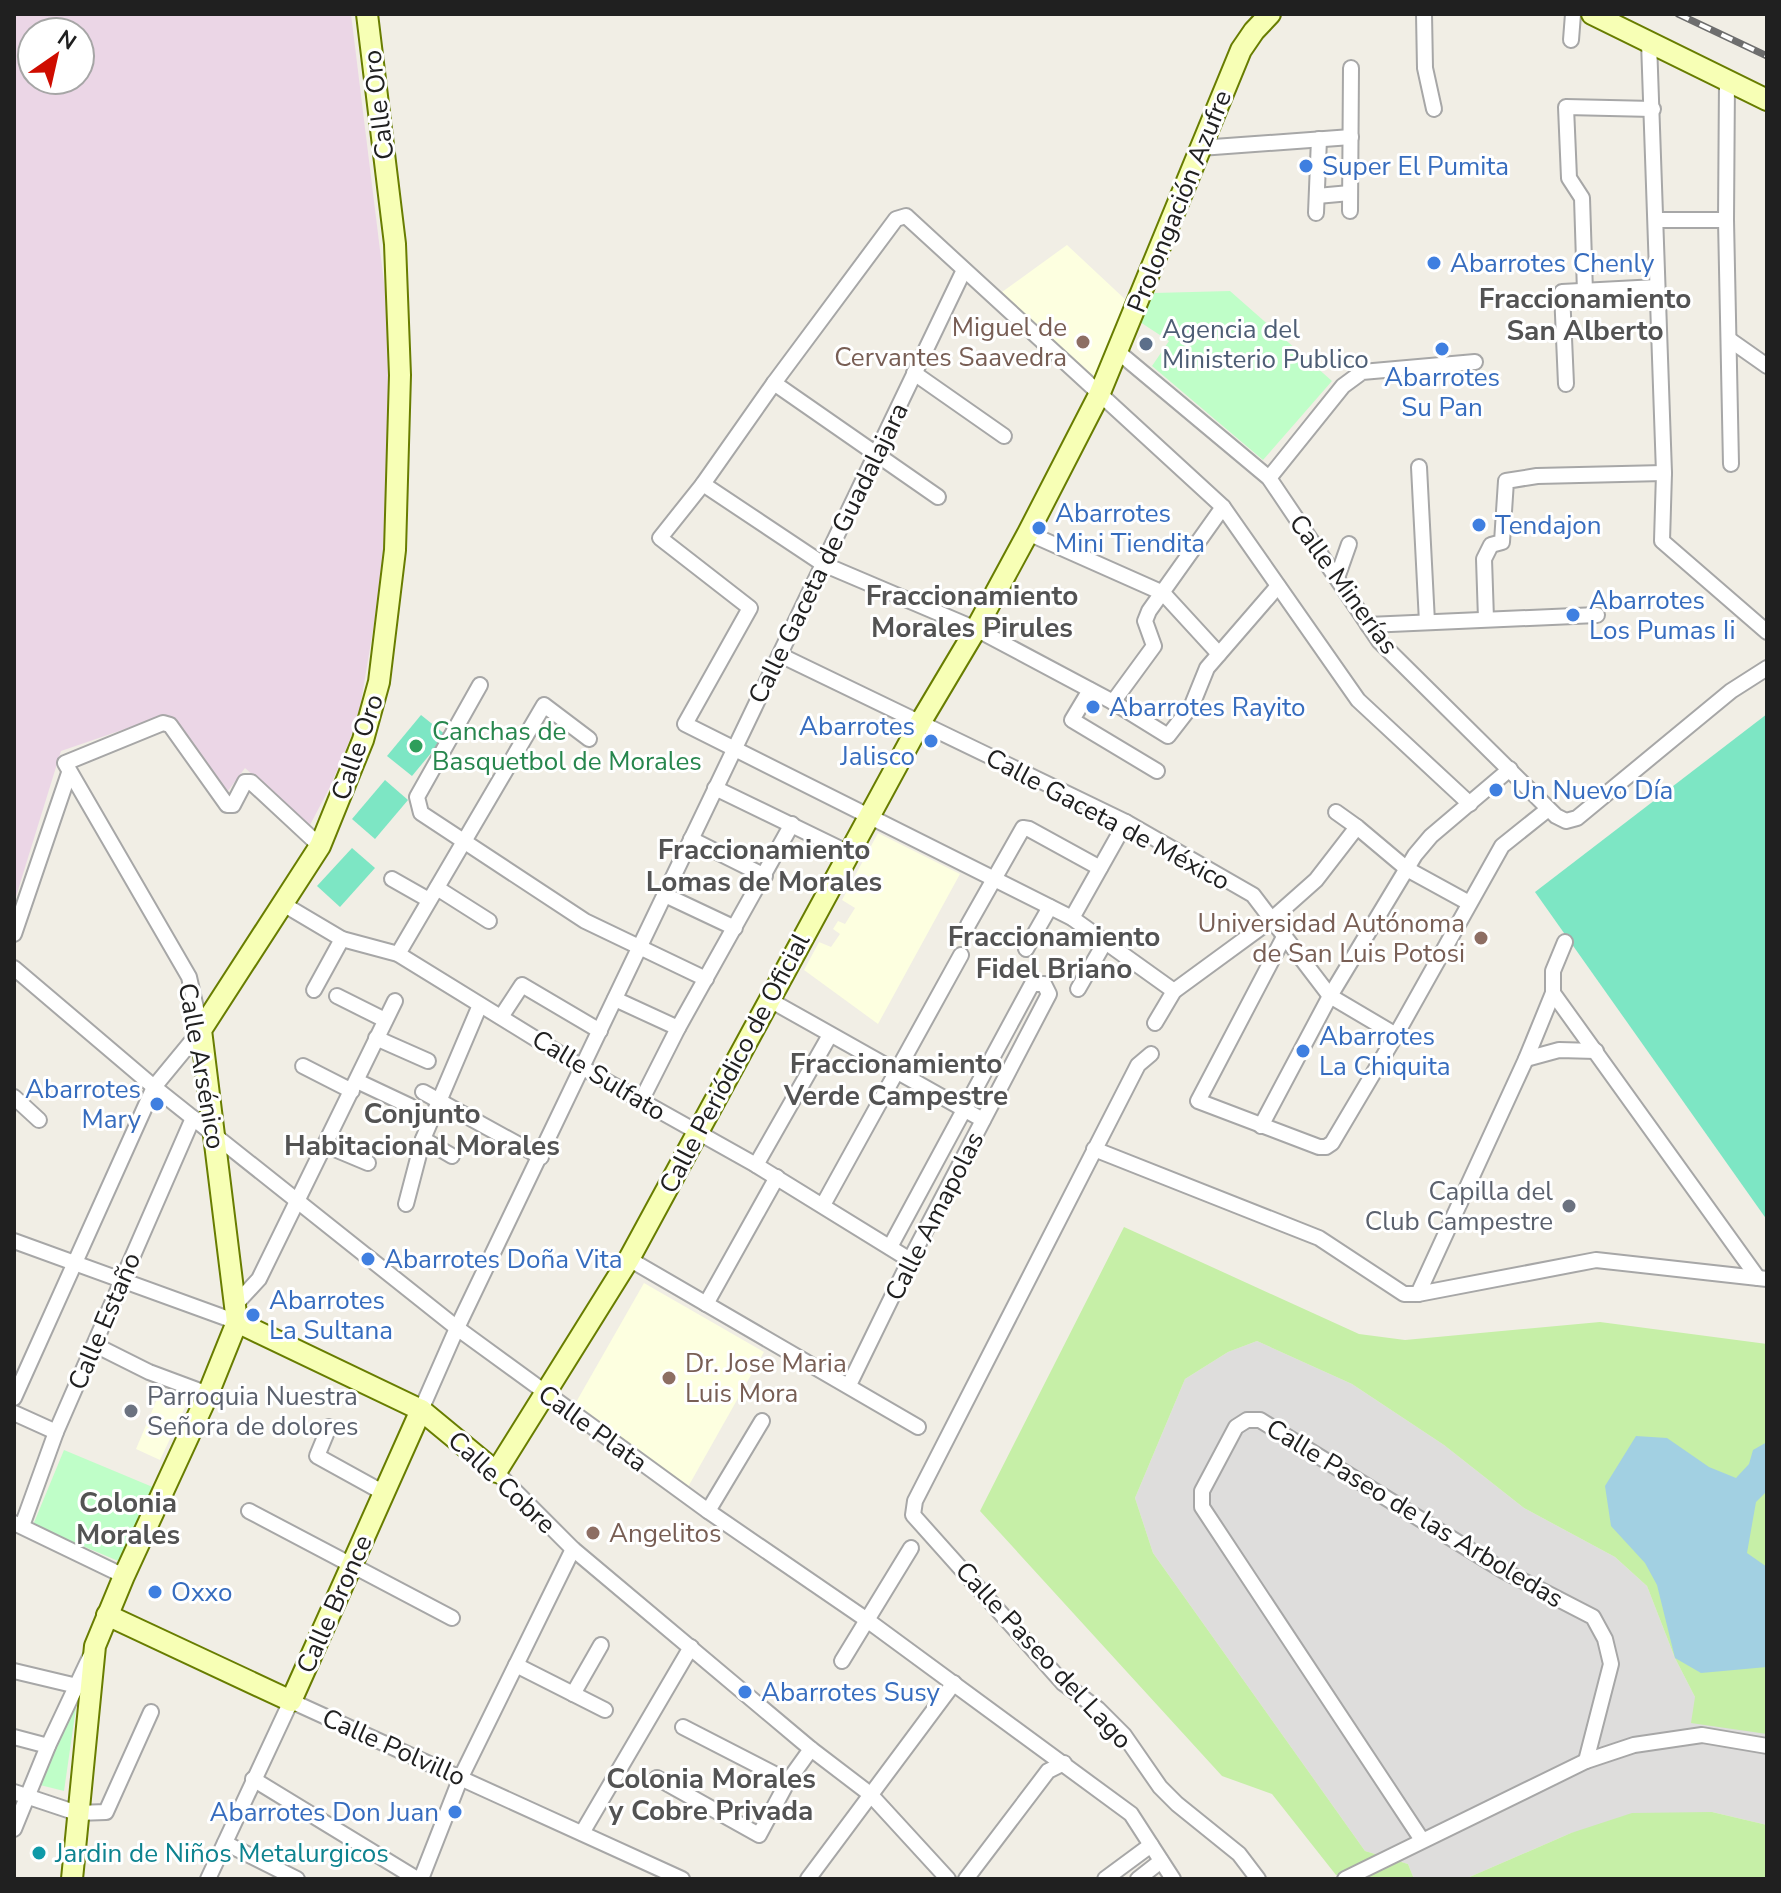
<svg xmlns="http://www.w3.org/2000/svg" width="1781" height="1893" font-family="'Nunito Sans',sans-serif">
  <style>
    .residential { fill: #dedddc }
    .industrial { fill: #ebd6e6; fill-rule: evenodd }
    .education { fill: #fdffe0 }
    .grass { fill: #c6efa7 }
    .park { fill: #bffec8 }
    .pitch { fill: #7de6c4 }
    .water { fill: #a2d0e2 }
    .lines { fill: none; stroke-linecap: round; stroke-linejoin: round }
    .street-casing { stroke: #a7a7a7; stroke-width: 18 }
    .secondary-casing { stroke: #687d00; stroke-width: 24 }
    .street { stroke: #fff; stroke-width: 14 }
    .secondary { stroke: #f7ffb5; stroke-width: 20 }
    .rail-casing { stroke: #6e6e6e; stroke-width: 7 }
    .rail { stroke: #fff; stroke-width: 4; stroke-dasharray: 12; stroke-linecap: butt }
    .shop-dot { fill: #3f7fe0; stroke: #fff; stroke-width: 3 }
    .education-dot { fill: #8d6e63; stroke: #fff; stroke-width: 3 }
    .service-dot { fill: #5c6f8a; stroke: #fff; stroke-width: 3 }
    .leisure-dot { fill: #2e9e5b; stroke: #fff; stroke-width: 3 }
    .worship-dot { fill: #6b7280; stroke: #fff; stroke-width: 3 }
    .culture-dot { fill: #0f9aa8; stroke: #fff; stroke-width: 3 }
    .labels { text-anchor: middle; stroke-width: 6; stroke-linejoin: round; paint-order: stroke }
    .street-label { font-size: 26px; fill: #202020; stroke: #fff }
    .shop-label { font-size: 26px; fill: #366cbe; stroke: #fff; text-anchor: start }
    .education-label { font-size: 26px; fill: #785e54; stroke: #fff; text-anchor: end }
    .service-label { font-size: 26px; fill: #4e5e75; stroke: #fff; text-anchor: start }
    .leisure-label { font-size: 26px; fill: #27864d; stroke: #fff; text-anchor: start }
    .worship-label { font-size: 26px; fill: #5b616d; stroke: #fff; text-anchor: end }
    .culture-label { font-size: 26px; fill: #0d838f; stroke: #fff; text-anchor: start }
    .neighbourhood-label { font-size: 28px; font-weight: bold; fill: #535353; stroke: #fff }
  </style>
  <rect width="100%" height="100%" fill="#f1eee5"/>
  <polygon class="residential" points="1257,1341 1352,1384 1444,1445 1524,1508 1615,1557 1647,1586 1675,1658 1695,1697 1767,1734 1767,1825 1712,1812 1571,1833 1465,1879 1414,1879 1408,1864 1365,1851 1153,1553 1135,1498 1185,1379 1228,1352"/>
  <path class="industrial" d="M14,14H351L387,307L389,433L383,570L358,720L331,785L310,825L245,768L225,795L174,721L163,716L61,751L14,903ZM32,32H80V80H32Z"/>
  <g class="education">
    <polygon points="1067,245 1128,302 1096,382 1002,292"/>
    <polygon points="878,833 960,874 878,1024 804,970 819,942 831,947 840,934 833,929 838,921 845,924 855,908 842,900"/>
    <polygon points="644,1283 764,1352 688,1487 575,1404"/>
    <polygon points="160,1392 187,1403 160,1460 136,1449"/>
  </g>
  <g class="grass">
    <polygon points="1124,1227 1359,1334 1405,1340 1600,1322 1767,1344 1767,1734 1691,1723 1695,1697 1675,1658 1647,1586 1615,1557 1524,1508 1444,1445 1352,1384 1257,1341 1228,1352 1185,1379 1135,1498 1153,1553 1365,1851 1408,1864 1414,1879 1365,1879 1336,1875 1272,1794 1222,1776 980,1511"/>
    <polygon points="1712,1812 1767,1825 1767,1879 1465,1879 1571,1833 1632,1813"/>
  </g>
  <g class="park">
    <polygon points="1230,291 1332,381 1263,460 1152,366 1169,341 1140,322 1154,293"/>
    <polygon points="64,1450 155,1488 123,1563 33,1525"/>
    <polygon points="77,1701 64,1791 36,1784"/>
  </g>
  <g class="pitch">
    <polygon points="1767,714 1767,1220 1535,892"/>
    <polygon points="421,715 446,735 412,776 387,756"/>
    <polygon points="385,780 408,800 375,839 352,819"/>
    <polygon points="352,848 375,868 340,907 317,886"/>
  </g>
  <polygon class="water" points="1636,1436 1667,1438 1709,1467 1736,1478 1749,1464 1753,1450 1767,1442 1767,1491 1756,1502 1747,1553 1767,1567 1767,1667 1701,1673 1675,1658 1657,1585 1645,1563 1611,1526 1605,1486"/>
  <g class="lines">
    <defs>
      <g id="street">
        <polyline points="1424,14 1425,68 1434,109"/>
        <polyline points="1571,40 1573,14"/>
        <polyline points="1649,42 1664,473 1662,541 1767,632"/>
        <polyline points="1727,80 1726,220 1731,464"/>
        <polyline points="1200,148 1351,137"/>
        <polyline points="1317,196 1350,193"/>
        <polyline points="1350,211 1351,68"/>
        <polyline points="1316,213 1319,139"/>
        <polyline points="1657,220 1726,220"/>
        <polyline points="1585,292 1582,198 1569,178 1566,107 1653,109"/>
        <polyline points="1730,340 1767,366"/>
        <polyline points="1117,351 1269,478 1379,641 1556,816 1566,821 1577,818 1731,691 1767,668"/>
        <polyline points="914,373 1004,436"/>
        <polyline points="774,383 938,497"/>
        <polyline points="1566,384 1562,292 1657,287"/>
        <polyline points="1419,467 1427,622"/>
        <polyline points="1269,478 1343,386 1362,372 1475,362"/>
        <polyline points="703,484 823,564 976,629 1113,702 1168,736 1192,705 1207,668 1278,586"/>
        <polyline points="1028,533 1163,593 1219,654"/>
        <polyline points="1337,578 1349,544"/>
        <polyline points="1486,619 1484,559 1491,545 1502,542 1506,481 1537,476 1664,473"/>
        <polyline points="1368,625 1597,615"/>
        <polyline points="780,655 1126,822 1253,895 1330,996 1396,1035"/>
        <polyline points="480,685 417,797 421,813 585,921 706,979"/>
        <polyline points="1090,690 1072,720 1157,771"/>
        <polyline points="1113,702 1154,646 1145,621 1149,611 1223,507"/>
        <polyline points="715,788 849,853"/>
        <polyline points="1336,812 1357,827 1407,869 1469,903"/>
        <polyline points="691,839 765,876"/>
        <polyline points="392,879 429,900"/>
        <polyline points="437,888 489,921"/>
        <polyline points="665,895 735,928"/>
        <polyline points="283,904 342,939 398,954 583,1068 756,1165 910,1260"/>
        <polyline points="1072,918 1126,822"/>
        <polyline points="968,925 1023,828 1029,829 1100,868"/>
        <polyline points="14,934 69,773"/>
        <polyline points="1284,937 1198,1101 1319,1147 1326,1147 1332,1143 1396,1035 1502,846 1547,810"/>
        <polyline points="1565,942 1553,971 1553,993 1758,1278"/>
        <polyline points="1026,949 1050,907"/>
        <polyline points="398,954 544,705 589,739"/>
        <polyline points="14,968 154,1087 457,1328 708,1511 867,1620 1131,1814 1173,1879"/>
        <polyline points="1078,989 1105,942"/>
        <polyline points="314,990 342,939"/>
        <polyline points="1174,991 1072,918 685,724 750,608 660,538 703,484 774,383 896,219 906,216 1223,507 1358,700 1470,804"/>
        <polyline points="337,996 385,1020"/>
        <polyline points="615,999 678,1028"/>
        <polyline points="768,999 983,1120"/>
        <polyline points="501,1017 522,985 600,1031"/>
        <polyline points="1155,1023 1174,991 1271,920 1316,880 1357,827"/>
        <polyline points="376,1038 428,1061"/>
        <polyline points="1151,1054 1138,1065 915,1501 913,1515 1063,1683 1098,1709 1124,1735 1160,1787 1177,1804 1239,1854 1258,1879"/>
        <polyline points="1526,1059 1559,1050 1596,1051"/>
        <polyline points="303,1066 352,1091"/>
        <polyline points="357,1081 410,1106"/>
        <polyline points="423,1092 541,1157"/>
        <polyline points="14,1097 39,1120"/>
        <polyline points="641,1101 678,1028 792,824"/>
        <polyline points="1261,1126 1330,996 1415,855 1431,836 1510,769"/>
        <polyline points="423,1139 452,1156"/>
        <polyline points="325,1145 368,1163"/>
        <polyline points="1094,1149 1319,1238 1404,1294 1418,1294 1596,1260 1767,1279"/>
        <polyline points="756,1165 830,1035"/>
        <polyline points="406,1204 423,1139 480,1005"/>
        <polyline points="823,1205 961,955"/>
        <polyline points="14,1241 237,1322"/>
        <polyline points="629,1259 918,1427"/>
        <polyline points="1418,1294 1526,1059 1553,993"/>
        <polyline points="706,1304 777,1177"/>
        <polyline points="235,1305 259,1279 395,1001"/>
        <polyline points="95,1345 149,1372 208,1394"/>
        <polyline points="849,1385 910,1260 1049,994 1044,984 1032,984 890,1247"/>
        <polyline points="14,1398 154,1087 201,1030 189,977 65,763 163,723 170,725 227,805 233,805 245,782 251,782 320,846"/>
        <polyline points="421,1410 457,1328 964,270"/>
        <polyline points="14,1413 56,1432"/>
        <polyline points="329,1427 317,1456 384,1493"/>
        <polyline points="496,1472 573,1549 811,1749 870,1794 948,1879"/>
        <polyline points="249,1511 452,1618"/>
        <polyline points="708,1511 762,1421"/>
        <polyline points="14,1523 124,1576"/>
        <polyline points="22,1526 56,1432 193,1118"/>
        <polyline points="842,1661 911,1548"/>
        <polyline points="516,1665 605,1710"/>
        <polyline points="14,1671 77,1686"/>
        <polyline points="573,1694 601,1645"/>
        <polyline points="683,1727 788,1781"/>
        <polyline points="14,1737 48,1746"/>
        <polyline points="657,1778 759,1835 788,1781 811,1749"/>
        <polyline points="253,1779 417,1879"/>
        <polyline points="14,1792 77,1813 106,1812 151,1712"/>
        <polyline points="14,1829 48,1746 90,1657"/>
        <polyline points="582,1833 691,1647"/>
        <polyline points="1422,1840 1202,1507 1202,1491 1236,1427 1247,1420 1260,1420 1504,1571 1593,1617 1605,1639 1611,1664 1586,1761"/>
        <polyline points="225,1843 297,1879"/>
        <polyline points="208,1879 291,1701 682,1879"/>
        <polyline points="421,1879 461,1777 573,1549"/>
        <polyline points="808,1879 954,1683"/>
        <polyline points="966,1879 1048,1771 1064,1763"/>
        <polyline points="1105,1879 1151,1845"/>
        <polyline points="1138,1879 1161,1861"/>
        <polyline points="1345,1879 1586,1761 1634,1745 1702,1735 1767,1746"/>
      </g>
      <g id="secondary">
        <polyline points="1592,14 1767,100"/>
        <polyline points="237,1322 421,1410 496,1472 629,1259 920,723 976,629 1028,533 1099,395 1241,50 1254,31 1270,14"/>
        <polyline points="107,1615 291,1701 421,1410"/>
        <polyline points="72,1879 95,1646 124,1576 208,1394 237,1322 201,1030 320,846 363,740 379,682 395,550 400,375 395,244 367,14"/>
      </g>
    </defs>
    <use href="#street" class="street-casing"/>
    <use href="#secondary" class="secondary-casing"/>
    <use href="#street" class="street"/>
    <use href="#secondary" class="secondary"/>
    <defs>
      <polyline id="rail" points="1678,14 1767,56"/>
    </defs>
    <use href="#rail" class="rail-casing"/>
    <use href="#rail" class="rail"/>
  </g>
  <g class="shop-dot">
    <circle cx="1306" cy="166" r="8"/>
    <circle cx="1434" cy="263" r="8"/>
    <circle cx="1442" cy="349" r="8"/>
    <circle cx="1479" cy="525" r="8"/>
    <circle cx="1039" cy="528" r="8"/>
    <circle cx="1573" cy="615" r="8"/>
    <circle cx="1093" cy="707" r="8"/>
    <circle cx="931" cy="741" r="8"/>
    <circle cx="1496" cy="790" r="8"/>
    <circle cx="1303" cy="1051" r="8"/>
    <circle cx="157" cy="1104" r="8"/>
    <circle cx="368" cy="1259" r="8"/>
    <circle cx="253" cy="1315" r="8"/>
    <circle cx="155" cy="1592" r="8"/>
    <circle cx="745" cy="1692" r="8"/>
    <circle cx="455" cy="1812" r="8"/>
  </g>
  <g class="education-dot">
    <circle cx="1083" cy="342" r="8"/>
    <circle cx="1481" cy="938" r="8"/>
    <circle cx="669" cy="1378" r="8"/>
    <circle cx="593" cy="1533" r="8"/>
  </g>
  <circle class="service-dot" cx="1146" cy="344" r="8"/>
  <circle class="leisure-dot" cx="416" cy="746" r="8"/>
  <g class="worship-dot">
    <circle cx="1569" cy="1206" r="8"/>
    <circle cx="131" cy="1411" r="8"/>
  </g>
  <circle class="culture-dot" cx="39" cy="1853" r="8"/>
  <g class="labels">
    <g class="street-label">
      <text transform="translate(378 105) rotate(-97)" y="9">Calle Oro</text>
      <text transform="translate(1179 201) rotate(-68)" y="9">Prolongación Azufre</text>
      <text transform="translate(828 553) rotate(-64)" y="9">Calle Gaceta de Guadalajara</text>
      <text transform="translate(1344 584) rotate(54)" y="9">Calle Minerías</text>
      <text transform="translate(357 747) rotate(-71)" y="9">Calle Oro</text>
      <text transform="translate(1108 819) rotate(28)" y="9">Calle Gaceta de México</text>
      <text transform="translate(734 1063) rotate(-62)" y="9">Calle Periódico de Oficial</text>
      <text transform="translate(202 1066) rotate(80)" y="9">Calle Arsénico</text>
      <text transform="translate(599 1075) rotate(31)" y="9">Calle Sulfato</text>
      <text transform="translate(934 1216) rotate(-63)" y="9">Calle Amapolas</text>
      <text transform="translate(104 1321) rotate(-67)" y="9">Calle Estaño</text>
      <text transform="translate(593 1428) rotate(36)" y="9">Calle Plata</text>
      <text transform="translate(502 1482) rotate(43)" y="9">Calle Cobre</text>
      <text transform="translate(1415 1513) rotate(31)" y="9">Calle Paseo de las Arboledas</text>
      <text transform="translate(334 1604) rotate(-66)" y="9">Calle Bronce</text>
      <text transform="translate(1044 1655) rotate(47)" y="9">Calle Paseo del Lago</text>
      <text transform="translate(394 1747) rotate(24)" y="9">Calle Polvillo</text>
    </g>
    <g class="shop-label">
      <text x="1322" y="175">Super El Pumita</text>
      <text x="1450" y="272">Abarrotes Chenly</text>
      <text x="1442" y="386" text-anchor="middle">Abarrotes<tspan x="1442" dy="30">Su Pan</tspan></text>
      <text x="1055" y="522">Abarrotes<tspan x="1055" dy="30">Mini Tiendita</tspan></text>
      <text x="1495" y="534">Tendajon</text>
      <text x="1589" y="609">Abarrotes<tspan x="1589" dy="30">Los Pumas Ii</tspan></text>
      <text x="1109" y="716">Abarrotes Rayito</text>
      <text x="915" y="735" text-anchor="end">Abarrotes<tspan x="915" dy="30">Jalisco</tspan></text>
      <text x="1512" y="799">Un Nuevo Día</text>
      <text x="1319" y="1045">Abarrotes<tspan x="1319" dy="30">La Chiquita</tspan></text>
      <text x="141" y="1098" text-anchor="end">Abarrotes<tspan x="141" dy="30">Mary</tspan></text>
      <text x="384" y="1268">Abarrotes Doña Vita</text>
      <text x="269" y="1309">Abarrotes<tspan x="269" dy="30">La Sultana</tspan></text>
      <text x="171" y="1601">Oxxo</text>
      <text x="761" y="1701">Abarrotes Susy</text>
      <text x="439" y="1821" text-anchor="end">Abarrotes Don Juan</text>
    </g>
    <g class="education-label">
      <text x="1067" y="336">Miguel de<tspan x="1067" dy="30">Cervantes Saavedra</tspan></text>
      <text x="1465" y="932">Universidad Autónoma<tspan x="1465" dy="30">de San Luis Potosi</tspan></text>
      <text x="685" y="1372" text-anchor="start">Dr. Jose Maria<tspan x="685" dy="30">Luis Mora</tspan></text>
      <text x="609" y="1542" text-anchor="start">Angelitos</text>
    </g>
    <g class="service-label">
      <text x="1162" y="338">Agencia del<tspan x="1162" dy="30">Ministerio Publico</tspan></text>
    </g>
    <g class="leisure-label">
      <text x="432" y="740">Canchas de<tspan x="432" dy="30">Basquetbol de Morales</tspan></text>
    </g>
    <g class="worship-label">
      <text x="1553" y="1200">Capilla del<tspan x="1553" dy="30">Club Campestre</tspan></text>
      <text x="147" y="1405" text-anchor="start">Parroquia Nuestra<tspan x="147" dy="30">Señora de dolores</tspan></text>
    </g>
    <g class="culture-label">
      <text x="55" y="1862">Jardin de Niños Metalurgicos</text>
    </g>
    <g class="neighbourhood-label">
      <text x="1585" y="308">Fraccionamiento<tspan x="1585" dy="32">San Alberto</tspan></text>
      <text x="972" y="605">Fraccionamiento<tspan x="972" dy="32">Morales Pirules</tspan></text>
      <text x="764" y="859">Fraccionamiento<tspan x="764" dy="32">Lomas de Morales</tspan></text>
      <text x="1054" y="946">Fraccionamiento<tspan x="1054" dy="32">Fidel Briano</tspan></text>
      <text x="896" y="1073">Fraccionamiento<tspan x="896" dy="32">Verde Campestre</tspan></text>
      <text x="422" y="1123">Conjunto<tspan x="422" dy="32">Habitacional Morales</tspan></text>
      <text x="128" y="1512">Colonia<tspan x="128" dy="32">Morales</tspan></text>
      <text x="711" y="1788">Colonia Morales<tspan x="711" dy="32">y Cobre Privada</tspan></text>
    </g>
  </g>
  <rect width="1781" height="1893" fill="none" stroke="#202020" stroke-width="32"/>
  <g transform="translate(56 56) rotate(34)"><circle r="38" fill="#ffffff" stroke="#a6a6a6" stroke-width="2"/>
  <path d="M0-6L14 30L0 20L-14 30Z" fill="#cf0c00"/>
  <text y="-12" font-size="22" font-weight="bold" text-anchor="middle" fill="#202020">N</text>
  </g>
</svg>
